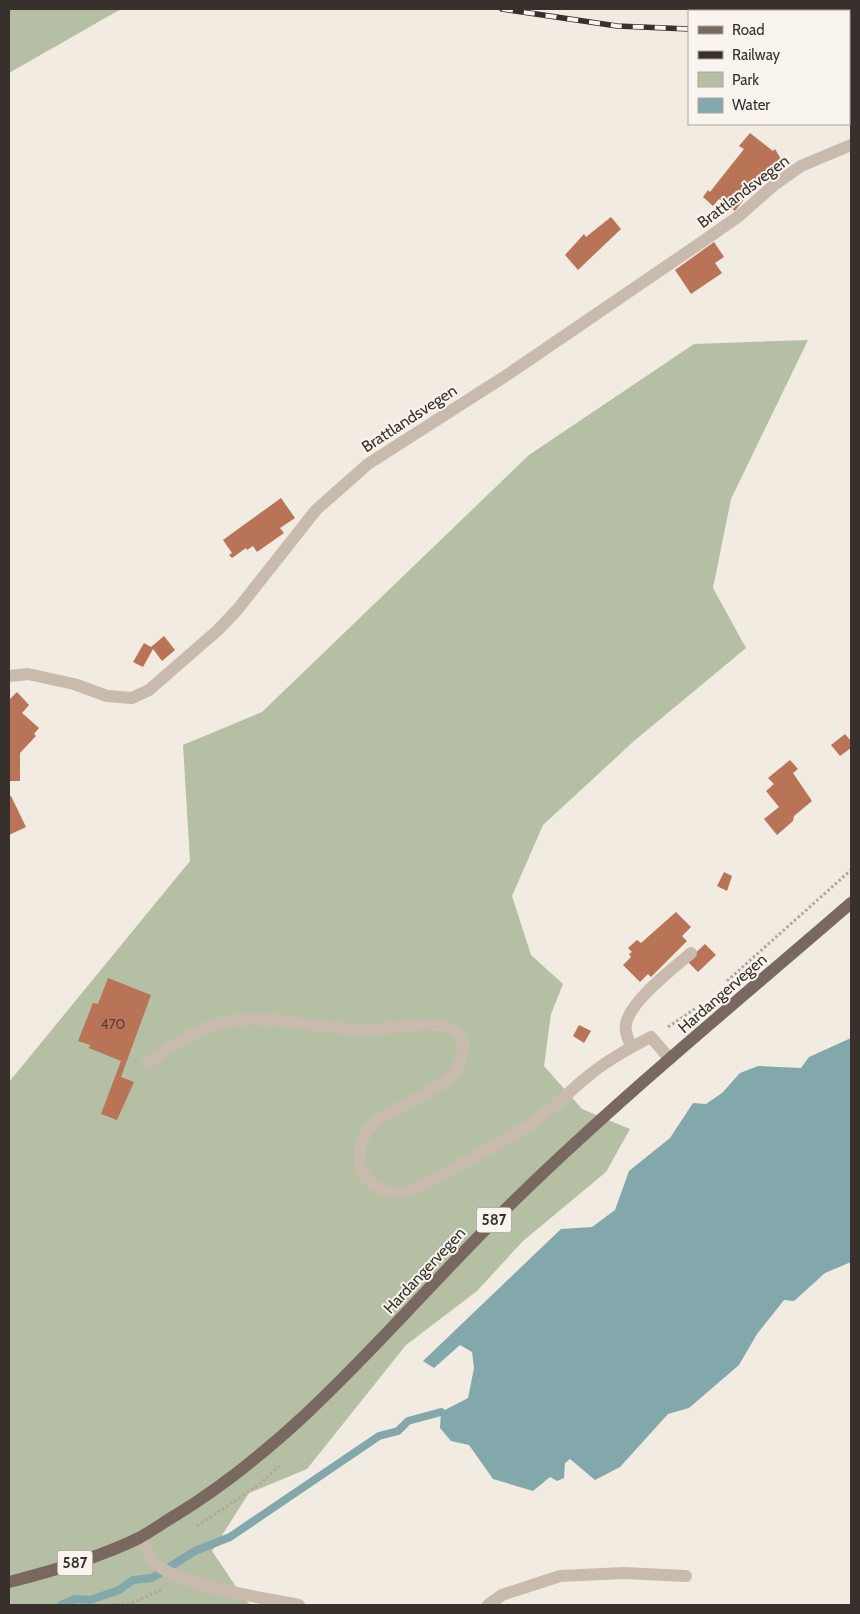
<svg xmlns="http://www.w3.org/2000/svg" width="860" height="1614" font-family="Cabin,sans-serif">
  <style>
    .green { fill: #b4bfa3 }
    .water { fill: #83a8ab }
    .lines { fill: none; stroke-linecap: round; stroke-linejoin: round }
    .stream { stroke: #83a8ab; stroke-width: 8 }
    .building { fill: #b97458 }
    .path { stroke: #b4a699; stroke-width: 3; stroke-dasharray: 2.5 2.5; stroke-linecap: butt }
    .lane { stroke: #c8bbae; stroke-width: 12 }
    .street { stroke: #c8bbae; stroke-width: 12 }
    .primary { stroke: #78685f; stroke-width: 12 }
    .rail-casing { stroke: #38302c; stroke-width: 5.5 }
    .rail { stroke: #f9f4ee; stroke-width: 4; stroke-dasharray: 11; stroke-linecap: butt }
    .labels { text-anchor: middle; stroke-width: 4; stroke-linejoin: round; paint-order: stroke }
    .number-label { font-size: 14px; fill: #584137 }
    .shield { fill: #f9f4ee; stroke: #726b66; stroke-width: 1 }
    .shield-label { font-size: 15px; font-weight: bold; fill: #38302c }
    .street-label { font-size: 16px; fill: #38302c; stroke: #f9f4ee }
  </style>
  <rect width="100%" height="100%" fill="#f1ebe2"/>
  <g class="green">
    <polygon points="9,9 121,9 9,73"/>
    <polygon points="808,340 731,499 713,588 746,648 634,741 543,825 512,896 531,955 563,984 551,1014 544,1066 582,1109 630,1129 606,1172 523,1241 477,1291 406,1345 307,1469 249,1493 212,1551 245,1600 251,1605 9,1605 9,1082 190,861 183,745 262,712 529,455 694,344"/>
  </g>
  <polygon class="water" points="851,1038 851,1262 825,1273 794,1301 784,1300 757,1334 739,1365 689,1408 668,1414 620,1467 595,1480 570,1459 565,1463 564,1478 557,1481 550,1477 533,1491 493,1479 469,1445 451,1441 440,1428 441,1412 468,1398 474,1368 472,1352 460,1345 434,1368 423,1361 561,1229 592,1227 615,1210 629,1171 670,1138 693,1103 706,1104 722,1093 740,1073 758,1066 801,1068 809,1057"/>
  <g class="lines">
    <polyline class="stream" points="61,1605 75,1599 90,1600 119,1590 133,1580 152,1578 195,1551 230,1537 379,1436 398,1431 408,1421 441,1412"/>
  </g>
  <g class="building">
    <polygon points="750,133 773,151 775,149 784,164 770,173 768,169 735,211 719,199 713,206 703,197 708,190 710,192 744,149 739,146"/>
    <polygon points="611,217 621,229 578,270 565,255 584,234 586,237"/>
    <polygon points="714,242 724,257 715,263 722,273 691,294 675,270"/>
    <polygon points="281,498 295,518 280,528 284,533 257,552 253,546 247,550 246,548 232,558 229,555 232,553 223,540"/>
    <polygon points="164,636 175,650 162,661 153,649 143,667 133,662 144,643 151,647"/>
    <polygon points="17,692 29,705 22,713 39,728 34,734 36,736 20,753 20,781 9,781 9,700"/>
    <polygon points="845,734 851,741 851,748 840,756 831,745"/>
    <polygon points="790,760 798,769 793,773 812,801 794,816 793,821 777,835 764,819 779,807 766,791 774,784 768,778"/>
    <polygon points="11,796 26,827 9,835 9,797"/>
    <polygon points="724,872 732,876 727,891 717,886"/>
    <polygon points="676,912 691,927 682,936 687,941 651,977 648,974 640,982 623,965 631,957 629,954 632,952 628,948 637,940 641,943"/>
    <polygon points="705,944 716,955 698,972 687,961"/>
    <polygon points="108,978 151,995 121,1077 134,1082 117,1120 101,1114 121,1061 89,1048 90,1045 78,1041 93,1003 98,1004"/>
    <polygon points="579,1025 591,1031 584,1043 573,1036"/>
  </g>
  <g class="lines">
    <g class="path">
      <polyline points="727,981 851,870"/>
      <polyline points="668,1027 696,1008"/>
      <polyline points="197,1526 260,1484 279,1466"/>
      <polyline points="107,1605 129,1604 161,1590"/>
    </g>
    <g class="lane">
      <path d="M631,1047C629,1040 624,1032 626,1024C630,1001 673,969 691,953"/>
      <path d="M147,1063C170,1048 193,1030 220,1023C270,1011 321,1031 371,1030C393,1029 417,1022 439,1025C450,1027 457,1032 463,1042C468,1106 356,1096 360,1158C360,1165 361,1173 367,1179C375,1188 388,1194 401,1192C420,1190 439,1176 456,1167C486,1150 519,1134 547,1112C561,1101 573,1088 587,1077C606,1061 629,1048 651,1037L670,1059"/>
      <path d="M139,1537C145,1547 150,1559 159,1566C185,1587 265,1598 299,1605"/>
      <polyline points="488,1605 502,1595 560,1576 624,1573 686,1576"/>
    </g>
    <polyline class="street" points="9,676 28,674 74,684 107,696 132,698 149,690 218,630 237,610 316,510 368,464 510,373 696,246 739,216 774,185 801,166 851,145"/>
    <path class="primary" d="M9,1582C53,1571 98,1558 139,1538C152,1531 164,1522 176,1515C310,1433 406,1305 517,1198C624,1094 739,1000 851,903"/>
    <defs>
      <g id="rail">
        <polyline points="502,9 617,26 689,29"/>
        <polyline points="849,15 851,14"/>
      </g>
    </defs>
    <use href="#rail" class="rail-casing"/>
    <use href="#rail" class="rail"/>
  </g>
  <g class="labels">
    <g class="number-label">
      <text x="113" y="1029">470</text>
    </g>
    <g class="shield">
      <rect x="476.5" y="1207.5" width="35" height="25" rx="4"/>
      <rect x="57.5" y="1550.5" width="35" height="25" rx="4"/>
    </g>
    <g class="shield-label">
      <text x="494" y="1225">587</text>
      <text x="75" y="1568">587</text>
    </g>
    <g class="street-label">
      <text transform="translate(743 191) rotate(-37)" y="6">Brattlandsvegen</text>
      <text transform="translate(409 418) rotate(-33)" y="6">Brattlandsvegen</text>
      <text transform="translate(722 993) rotate(-41)" y="6">Hardangervegen</text>
      <text transform="translate(424 1270) rotate(-47)" y="6">Hardangervegen</text>
    </g>
  </g>
  <rect width="860" height="1614" fill="none" stroke="#38302c" stroke-width="20"/>
  <rect x="688" y="10" width="162" height="115" fill="#f9f4ee" stroke="#aca6a0"/>
  <rect x="698" y="26" width="25" height="8" fill="#78685f" stroke="#aca6a0"/>
  <text x="732" y="35" font-size="15" fill="#38302c">Road</text>
  <rect x="698" y="51" width="25" height="8" fill="#38302c" stroke="#aca6a0"/>
  <text x="732" y="60" font-size="15" fill="#38302c">Railway</text>
  <rect x="698" y="72" width="25" height="15" fill="#b4bfa3" stroke="#aca6a0"/>
  <text x="732" y="85" font-size="15" fill="#38302c">Park</text>
  <rect x="698" y="98" width="25" height="15" fill="#83a8ab" stroke="#aca6a0"/>
  <text x="732" y="110" font-size="15" fill="#38302c">Water</text>
</svg>
